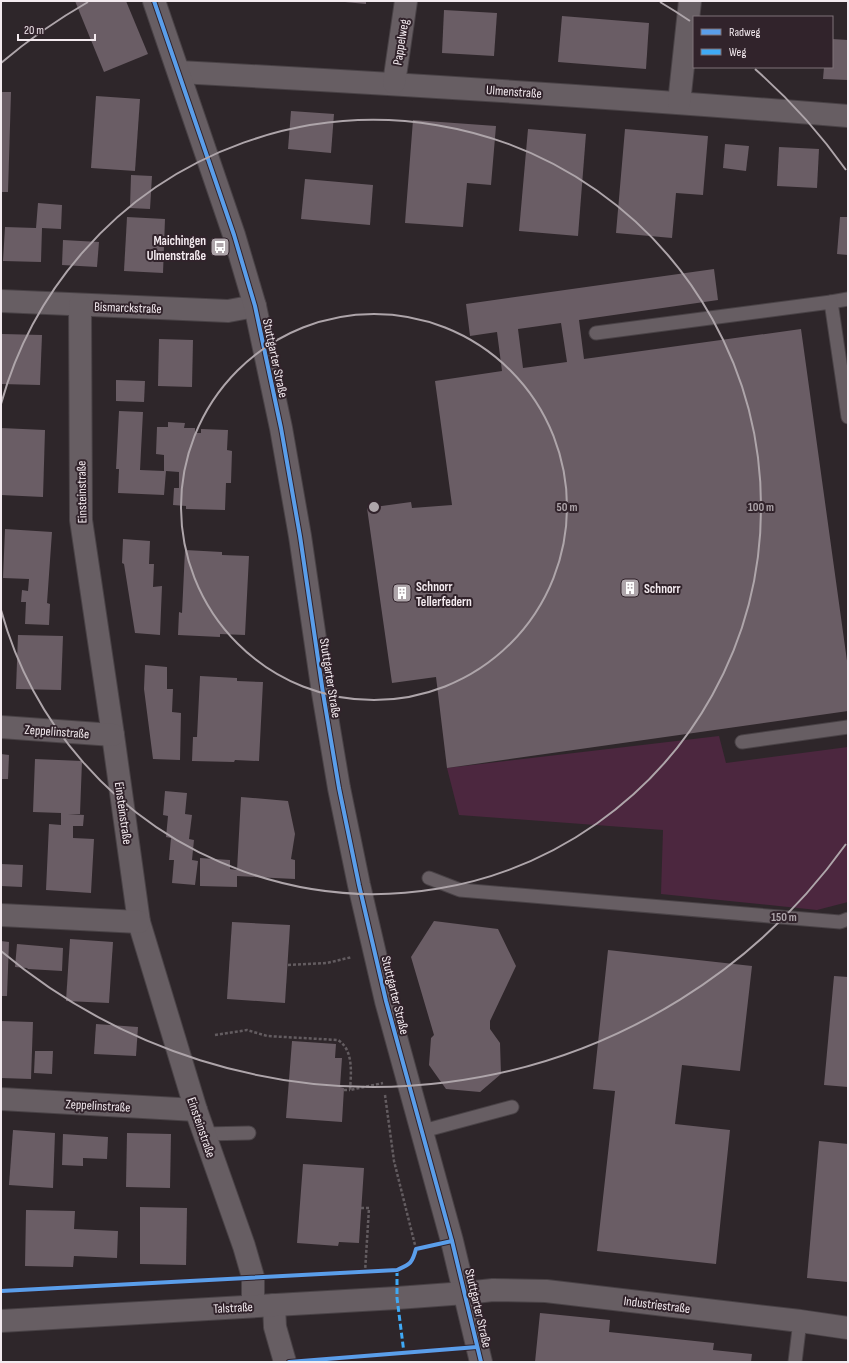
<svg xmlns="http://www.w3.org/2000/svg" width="849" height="1363" font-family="'Sofia Sans Condensed',sans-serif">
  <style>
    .green { fill: #4c273f }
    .building { fill: #6a5d65; fill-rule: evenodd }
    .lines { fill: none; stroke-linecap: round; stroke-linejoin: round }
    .service-casing { stroke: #494246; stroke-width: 15 }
    .minor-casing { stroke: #494246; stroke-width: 24 }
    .tertiary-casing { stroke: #494246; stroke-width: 24 }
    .path { stroke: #635c60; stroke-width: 2.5; stroke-dasharray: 3 2; stroke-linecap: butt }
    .service { stroke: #675e63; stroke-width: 13 }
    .minor { stroke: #675e63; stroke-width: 22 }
    .tertiary { stroke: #675e63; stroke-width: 22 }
    .quiet { stroke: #3fa9f5; stroke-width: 3; stroke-dasharray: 6 3; stroke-linecap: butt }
    .cycleway-casing { stroke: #31232b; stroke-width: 6 }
    .cycleway { stroke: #5a9eea; stroke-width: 4 }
    .ring { fill: none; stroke: #aea5aa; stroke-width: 2 }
    .labels { text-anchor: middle; stroke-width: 4; stroke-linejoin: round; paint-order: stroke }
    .street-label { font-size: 13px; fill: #f3eaef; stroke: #31232b }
    .poi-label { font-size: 13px; font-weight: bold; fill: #f3eaef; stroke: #31232b; text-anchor: start }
    .centre { fill: #aea5aa; stroke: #31232b; stroke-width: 2 }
    .ring-label { font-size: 12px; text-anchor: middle; font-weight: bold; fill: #aea5aa; stroke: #31232b; stroke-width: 4; stroke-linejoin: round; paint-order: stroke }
  </style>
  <rect width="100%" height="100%" fill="#2e262a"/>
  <polygon class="green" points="719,736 726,763 848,747 848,902 817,910 661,894 663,830 459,815 447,768"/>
  <g class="building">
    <polygon points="75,1 126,1 148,54 104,72"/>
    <polygon points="345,1 366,1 366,4 345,2"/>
    <polygon points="444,10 497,13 494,56 442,53"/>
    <polygon points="562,16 649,23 646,69 558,62"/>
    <polygon points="832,39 848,40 848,80 823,79 824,67 832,67"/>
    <polygon points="1,92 11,92 8,192 1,192"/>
    <polygon points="96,96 140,99 135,171 91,168"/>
    <polygon points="291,111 334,114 331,153 288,149"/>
    <polygon points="413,120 496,126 491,185 467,183 463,227 405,223"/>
    <polygon points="528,129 586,134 578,236 519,231"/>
    <polygon points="625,129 708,136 703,195 676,193 672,238 616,233"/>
    <polygon points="725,144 749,146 746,171 723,168"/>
    <polygon points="779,147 819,149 817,188 777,186"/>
    <polygon points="131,175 152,176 150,209 130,208"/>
    <polygon points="305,179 373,185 370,225 301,219"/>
    <polygon points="38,203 62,205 61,229 42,228 41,262 3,261 5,227 36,228"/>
    <polygon points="127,217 165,219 163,273 124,271"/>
    <polygon points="840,217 848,217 848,255 837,254"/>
    <polygon points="63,240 99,242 97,267 62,265"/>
    <path d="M714,269L718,300L579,320L584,359L801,329L848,668V711L447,768L436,677L392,683L367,508L411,502L412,508L452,505L435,381L502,371L497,332L470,336L466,304ZM561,323L567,362L523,368L518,329Z"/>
    <polygon points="2,334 42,335 40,385 1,384"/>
    <polygon points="159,339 193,340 192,387 158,386"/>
    <polygon points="116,380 145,381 144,402 116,401"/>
    <polygon points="119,411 143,412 140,470 164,471 164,455 156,454 157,427 168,427 168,422 185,423 184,428 195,428 195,433 201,433 201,429 228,430 227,450 232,451 231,483 226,483 225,510 186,509 186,506 173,505 174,488 179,488 179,472 166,471 164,495 118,493 119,469 116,469"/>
    <polygon points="1,428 45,430 43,497 1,495"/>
    <polygon points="5,529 52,532 47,603 50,604 49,625 25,624 26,602 21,602 22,590 28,591 29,579 3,578"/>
    <polygon points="123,539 150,541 149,564 154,564 153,587 162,586 160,635 135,633 124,564 122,563"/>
    <polygon points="185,550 222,552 222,555 249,556 245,635 220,634 220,637 178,635 179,612 182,613"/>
    <polygon points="18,635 63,636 61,690 16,689"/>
    <polygon points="145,665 167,667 167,689 173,689 172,712 181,713 180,760 153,759 144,689"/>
    <polygon points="200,676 237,678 237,681 263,682 259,761 235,760 234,762 192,761 193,737 197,737"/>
    <polygon points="1,754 9,755 8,779 1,779"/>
    <polygon points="35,759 82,761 80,814 68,814 84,815 83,826 73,826 73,838 94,839 91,893 46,890 49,824 61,825 61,813 33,812"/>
    <polygon points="165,791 187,793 185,814 192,815 189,839 194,840 192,860 198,861 195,885 172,883 174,860 169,860 171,838 166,837 168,816 163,815"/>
    <polygon points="241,797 288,801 295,834 291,859 295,860 295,879 237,876 237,887 200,886 200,858 230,860 230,869 237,870"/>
    <polygon points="1,864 23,865 22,887 1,886"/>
    <polygon points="434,921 498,929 516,966 490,1021 490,1029 500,1043 501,1074 480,1092 446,1089 429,1065 431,1038 434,1035 411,957"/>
    <polygon points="232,922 290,925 285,1003 227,999"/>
    <polygon points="70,939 113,942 109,1003 66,1001"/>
    <polygon points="1,941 9,942 7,996 1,996"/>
    <polygon points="17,944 63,948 62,971 28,969 27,968 15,967"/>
    <polygon points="608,950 752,966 740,1071 682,1065 675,1124 730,1130 716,1264 597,1251 615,1091 593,1089"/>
    <polygon points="834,976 848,977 848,1087 824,1085"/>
    <polygon points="1,1021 33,1022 31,1079 1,1078"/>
    <polygon points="96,1024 138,1027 136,1056 94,1054"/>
    <polygon points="292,1041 336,1044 335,1058 342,1058 340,1087 344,1088 342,1122 286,1118"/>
    <polygon points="35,1051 53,1051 52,1074 34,1073"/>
    <polygon points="13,1130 55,1133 53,1188 9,1185"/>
    <polygon points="127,1133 171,1134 170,1188 126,1187"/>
    <polygon points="63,1134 108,1137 107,1159 83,1158 83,1166 62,1165"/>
    <polygon points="819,1141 848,1144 848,1282 807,1278"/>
    <polygon points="303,1164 364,1168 359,1243 339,1242 338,1246 297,1243"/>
    <polygon points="140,1207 187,1208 186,1265 140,1264"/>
    <polygon points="26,1210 75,1211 74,1229 118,1231 117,1258 74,1256 73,1267 25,1266"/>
    <polygon points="540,1313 610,1320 609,1332 714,1343 713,1350 752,1354 751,1362 535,1362"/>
  </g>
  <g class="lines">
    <defs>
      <g id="service">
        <polyline points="831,302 848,299"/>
        <polyline points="596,333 831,302 848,417"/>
        <polyline points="742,742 848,727"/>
        <polyline points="429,878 460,890 840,922 848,919"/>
        <polyline points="423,1131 512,1107"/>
        <polyline points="204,1134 249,1133"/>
        <polyline points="795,1362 800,1321"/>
      </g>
      <g id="minor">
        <path d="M179,72C402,84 625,98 848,116"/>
        <polyline points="394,83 406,1"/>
        <polyline points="679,103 690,1"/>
        <polyline points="1,301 228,311 255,306"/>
        <polyline points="80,305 81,520 113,735 139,922 196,1110 244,1246 253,1277 253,1306"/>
        <polyline points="1,727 113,735"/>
        <polyline points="1,915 139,922"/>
        <polyline points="1,1099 196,1110"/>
        <polyline points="465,1293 493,1290 546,1291 800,1321 848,1328"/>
        <polyline points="274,1305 275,1327 285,1362"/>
      </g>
      <g id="tertiary">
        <polyline points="154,1 234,235 255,306 281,428 300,536 323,693 339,788 359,885 386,1001 452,1241 481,1362"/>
        <polyline points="1,1321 397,1298 465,1293"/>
      </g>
    </defs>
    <use href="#service" class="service-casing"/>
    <use href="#minor" class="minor-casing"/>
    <use href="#tertiary" class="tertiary-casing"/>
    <g class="path">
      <polyline points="288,965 327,963 352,957"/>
      <path d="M215,1035L247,1030L267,1036L338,1040C354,1050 351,1074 350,1090L383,1083"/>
      <polyline points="344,1090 350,1090"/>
      <polyline points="385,1095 394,1161 416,1249"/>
      <polyline points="361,1208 369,1208 365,1272"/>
    </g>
    <use href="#service" class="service"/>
    <use href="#minor" class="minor"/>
    <use href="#tertiary" class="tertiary"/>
    <polyline class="quiet" points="397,1270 397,1298 404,1353"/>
    <defs>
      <g id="cycleway">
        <polyline points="154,1 234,235 255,306 281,428 300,536 323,693 339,788 359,885 386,1001 452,1241 481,1362"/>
        <path d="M1,1291L397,1270C410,1264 412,1264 416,1249L452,1241"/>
        <polyline points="289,1362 477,1347"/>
      </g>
    </defs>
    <use href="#cycleway" class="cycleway-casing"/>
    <use href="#cycleway" class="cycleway"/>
  </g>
  <g class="ring">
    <circle cx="374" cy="507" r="193"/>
    <path d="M1 404A387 387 0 1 1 1 610"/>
    <path d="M846 844A580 580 0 0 1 1 951M1 63A580 580 0 0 1 88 2M660 2A580 580 0 0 1 690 21M755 69A580 580 0 0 1 846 170"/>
  </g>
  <defs>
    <symbol id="bus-square" viewBox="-11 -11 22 22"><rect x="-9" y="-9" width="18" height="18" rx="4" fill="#aea5aa" stroke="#31232b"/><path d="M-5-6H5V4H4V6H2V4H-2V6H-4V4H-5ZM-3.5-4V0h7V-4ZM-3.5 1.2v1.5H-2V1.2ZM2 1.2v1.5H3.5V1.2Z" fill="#fff"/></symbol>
    <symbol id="building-square" viewBox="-11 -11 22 22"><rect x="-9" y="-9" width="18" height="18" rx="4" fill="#aea5aa" stroke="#31232b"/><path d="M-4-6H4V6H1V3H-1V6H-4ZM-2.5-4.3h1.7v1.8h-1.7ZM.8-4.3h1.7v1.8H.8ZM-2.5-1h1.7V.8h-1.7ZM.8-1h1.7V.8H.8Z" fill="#fff"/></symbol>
  </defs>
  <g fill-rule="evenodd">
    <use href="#bus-square" x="209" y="236" width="22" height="22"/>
    <use href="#building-square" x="619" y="577" width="22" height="22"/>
    <use href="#building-square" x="391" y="582" width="22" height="22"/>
  </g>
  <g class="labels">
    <g class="street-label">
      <text transform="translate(400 42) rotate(-81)" y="5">Pappelweg</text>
      <text transform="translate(514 91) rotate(4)" y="5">Ulmenstraße</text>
      <text transform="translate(128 307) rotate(2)" y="5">Bismarckstraße</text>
      <text transform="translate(276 358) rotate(78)" y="5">Stuttgarter Straße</text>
      <text transform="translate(81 492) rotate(-91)" y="5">Einsteinstraße</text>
      <text transform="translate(331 678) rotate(81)" y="5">Stuttgarter Straße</text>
      <text transform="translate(57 731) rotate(4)" y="5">Zeppelinstraße</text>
      <text transform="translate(124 813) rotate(82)" y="5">Einsteinstraße</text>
      <text transform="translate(396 995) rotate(76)" y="5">Stuttgarter Straße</text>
      <text transform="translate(98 1105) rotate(3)" y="5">Zeppelinstraße</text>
      <text transform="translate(202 1127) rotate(71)" y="5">Einsteinstraße</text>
      <text transform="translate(657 1304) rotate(7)" y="5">Industriestraße</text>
      <text transform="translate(233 1307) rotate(-3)" y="5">Talstraße</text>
      <text transform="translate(479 1308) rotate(77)" y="5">Stuttgarter Straße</text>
    </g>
    <g class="poi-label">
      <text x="206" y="245" text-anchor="end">Maichingen<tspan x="206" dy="15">Ulmenstraße</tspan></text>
      <text x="416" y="591">Schnorr<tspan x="416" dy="15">Tellerfedern</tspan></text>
      <text x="644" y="593">Schnorr</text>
    </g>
  </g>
  <circle cx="374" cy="507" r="6" class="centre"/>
  <g class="ring-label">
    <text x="567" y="511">50 m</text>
    <text x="761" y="511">100 m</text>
    <text x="784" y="921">150 m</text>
  </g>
  <rect width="849" height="1363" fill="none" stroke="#f3eaef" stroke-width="4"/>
  <rect x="693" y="16" width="140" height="52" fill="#31232b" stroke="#7f7379"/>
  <rect x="701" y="29" width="20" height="6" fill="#5a9eea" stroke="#7f7379"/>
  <text x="729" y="36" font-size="12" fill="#f3eaef">Radweg</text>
  <rect x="701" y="49" width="20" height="6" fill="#3fa9f5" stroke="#7f7379"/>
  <text x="729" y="56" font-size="12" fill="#f3eaef">Weg</text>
  <path d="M18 34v6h77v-6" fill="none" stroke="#f3eaef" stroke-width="2"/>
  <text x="24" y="34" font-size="12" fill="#f3eaef" stroke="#31232b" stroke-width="3" paint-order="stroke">20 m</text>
</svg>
